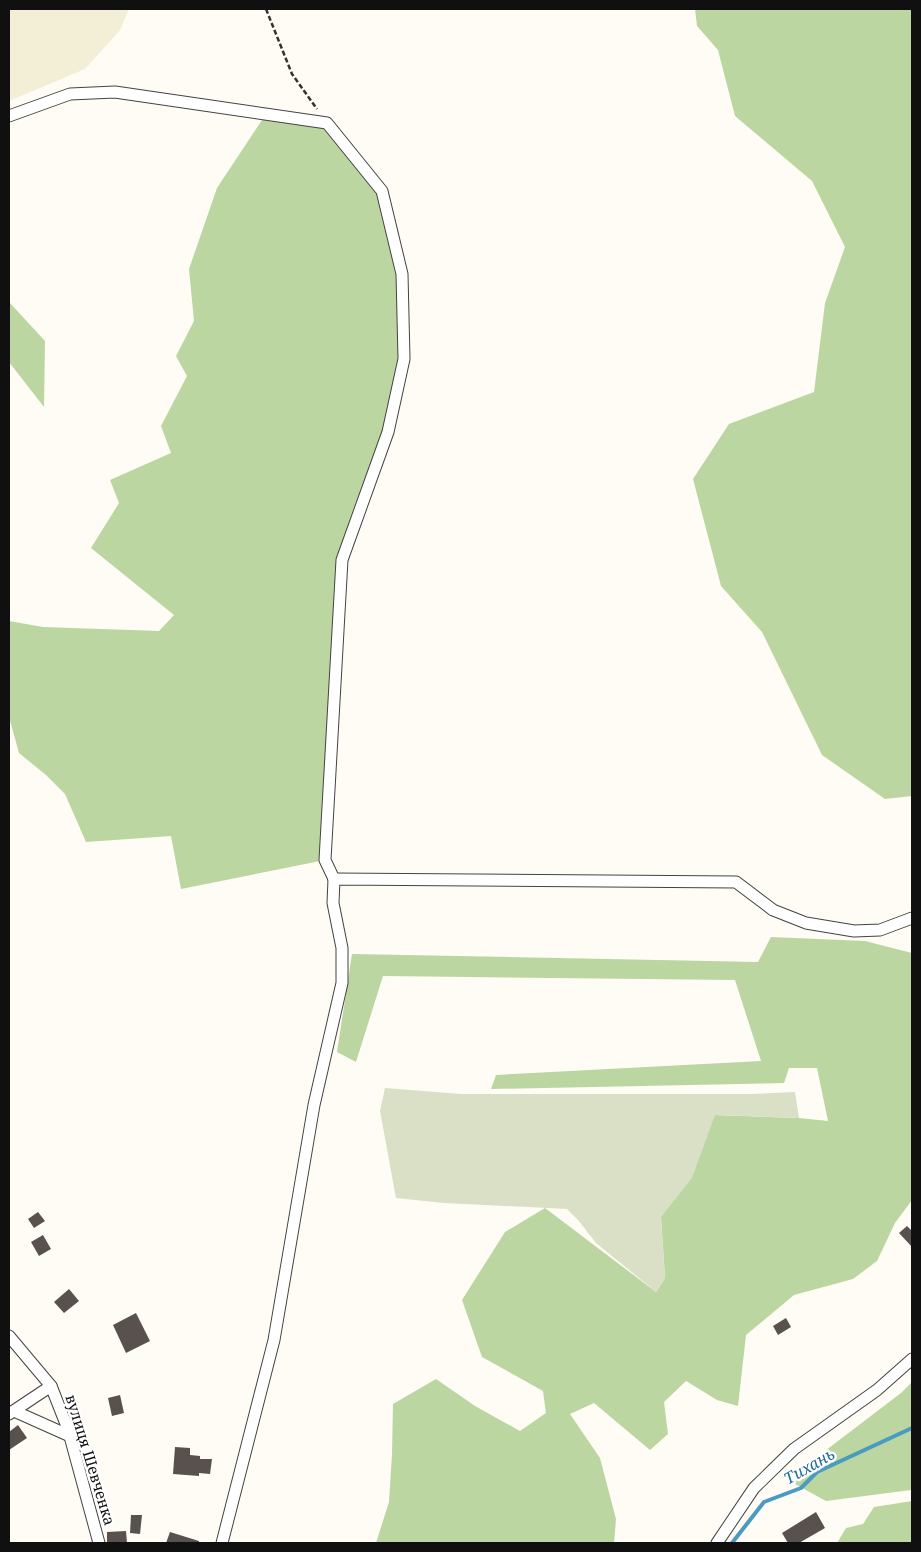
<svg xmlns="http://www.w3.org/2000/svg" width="921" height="1552" font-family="'Noto Serif',serif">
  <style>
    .farmland { fill: #f3eed6 }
    .forest { fill: #bcd6a1 }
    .cemetery { fill: #d9e0c6 }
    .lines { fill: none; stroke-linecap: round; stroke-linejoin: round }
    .stream { stroke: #4b9ac2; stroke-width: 4 }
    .building { fill: #58514e }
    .minor-casing { stroke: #434343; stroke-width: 13 }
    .path { stroke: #323232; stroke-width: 2.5; stroke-dasharray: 5 2.5; stroke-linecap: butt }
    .minor { stroke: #fff; stroke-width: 11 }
    .labels { text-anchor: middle; stroke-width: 5; stroke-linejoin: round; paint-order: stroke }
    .street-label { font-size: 15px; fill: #101010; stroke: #fff }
    .water-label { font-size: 16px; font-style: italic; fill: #246d98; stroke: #fff }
  </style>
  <rect width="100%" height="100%" fill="#fefcf5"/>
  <polygon class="farmland" points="9,9 129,9 120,30 85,69 9,101"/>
  <g class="forest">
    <polygon points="695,9 912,9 912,796 885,799 822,755 762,632 721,586 693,479 729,424 814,392 825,303 845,247 812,181 735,116 718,50 697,26"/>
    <polygon points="266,114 327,123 382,191 402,274 404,359 388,432 342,560 325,860 181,889 171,836 86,842 65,794 46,775 19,753 9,717 9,621 43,627 159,631 174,615 91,548 119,503 110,480 171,453 161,426 187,376 176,356 194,321 189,269 217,188"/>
    <polygon points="9,302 45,341 44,407 9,362"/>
    <polygon points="771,937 865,941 912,953 912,1200 895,1223 877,1261 853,1279 794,1295 746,1335 738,1406 717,1400 686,1381 664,1402 668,1434 650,1450 594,1403 570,1414 600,1458 616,1519 614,1543 376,1543 389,1502 392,1454 393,1404 436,1379 475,1406 520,1431 546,1413 543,1391 482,1357 462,1300 505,1232 545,1208 656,1292 665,1278 661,1217 715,1115 799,1118 828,1121 817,1068 789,1068 784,1083 491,1089 496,1075 761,1061 735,980 383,976 356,1062 337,1052 352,954 758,962"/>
    <polygon points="912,1382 911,1490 826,1501 793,1483 821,1454 901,1393"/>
    <polygon points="912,1501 912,1543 837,1543 846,1528 863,1524 874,1507"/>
  </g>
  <polygon class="cemetery" points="385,1088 461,1094 751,1094 795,1092 799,1118 715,1115 692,1178 661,1217 665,1278 656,1292 596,1243 578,1220 567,1209 444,1203 396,1198 380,1111"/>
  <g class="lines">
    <polyline class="stream" points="732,1543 764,1502 801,1488 817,1472 912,1428"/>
  </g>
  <g class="building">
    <polygon points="38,1212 45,1221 34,1228 28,1219"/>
    <polygon points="907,1226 912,1231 912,1247 899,1233"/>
    <polygon points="43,1235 51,1249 39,1256 31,1242"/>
    <polygon points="69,1289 79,1301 64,1313 54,1302"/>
    <polygon points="136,1313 150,1341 126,1353 113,1325"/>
    <polygon points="786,1318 791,1327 778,1335 773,1326"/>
    <polygon points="120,1395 124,1413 112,1416 108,1398"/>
    <polygon points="18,1425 27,1438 9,1450 9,1432"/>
    <polygon points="175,1447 190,1448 190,1455 200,1456 200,1459 212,1459 210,1474 199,1473 199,1476 173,1474"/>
    <polygon points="816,1512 825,1528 799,1543 788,1543 782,1533"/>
    <polygon points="131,1515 142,1515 140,1534 130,1533"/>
    <polygon points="126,1531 127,1543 107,1543 107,1532"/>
    <polygon points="170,1532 199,1541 199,1543 166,1543"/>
  </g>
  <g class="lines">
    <defs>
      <g id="minor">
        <polyline points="9,116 70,94 115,92 327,123 382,191 402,274 404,359 388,432 342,560 325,860 334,879"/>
        <polyline points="9,1336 51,1386"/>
        <polyline points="14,1411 70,1436"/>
        <polyline points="9,1414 51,1386 68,1429 99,1543"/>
        <polyline points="222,1543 274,1340 314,1105 342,983 342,948 333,903 334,879 736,882 773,910 806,923 854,931 880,930 912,918"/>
        <polyline points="717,1543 754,1488 794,1449 877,1390 912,1359"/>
      </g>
    </defs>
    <use href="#minor" class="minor-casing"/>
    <polyline class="path" points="266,9 292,74 317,109"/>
    <use href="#minor" class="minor"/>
  </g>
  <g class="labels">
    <g class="street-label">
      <text transform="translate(90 1460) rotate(73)" y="5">вулиця Шевченка</text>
    </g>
    <g class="water-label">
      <text transform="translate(809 1466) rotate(-30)" y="6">Тихань</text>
    </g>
  </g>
  <rect width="921" height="1552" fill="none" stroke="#101010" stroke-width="20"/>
</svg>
